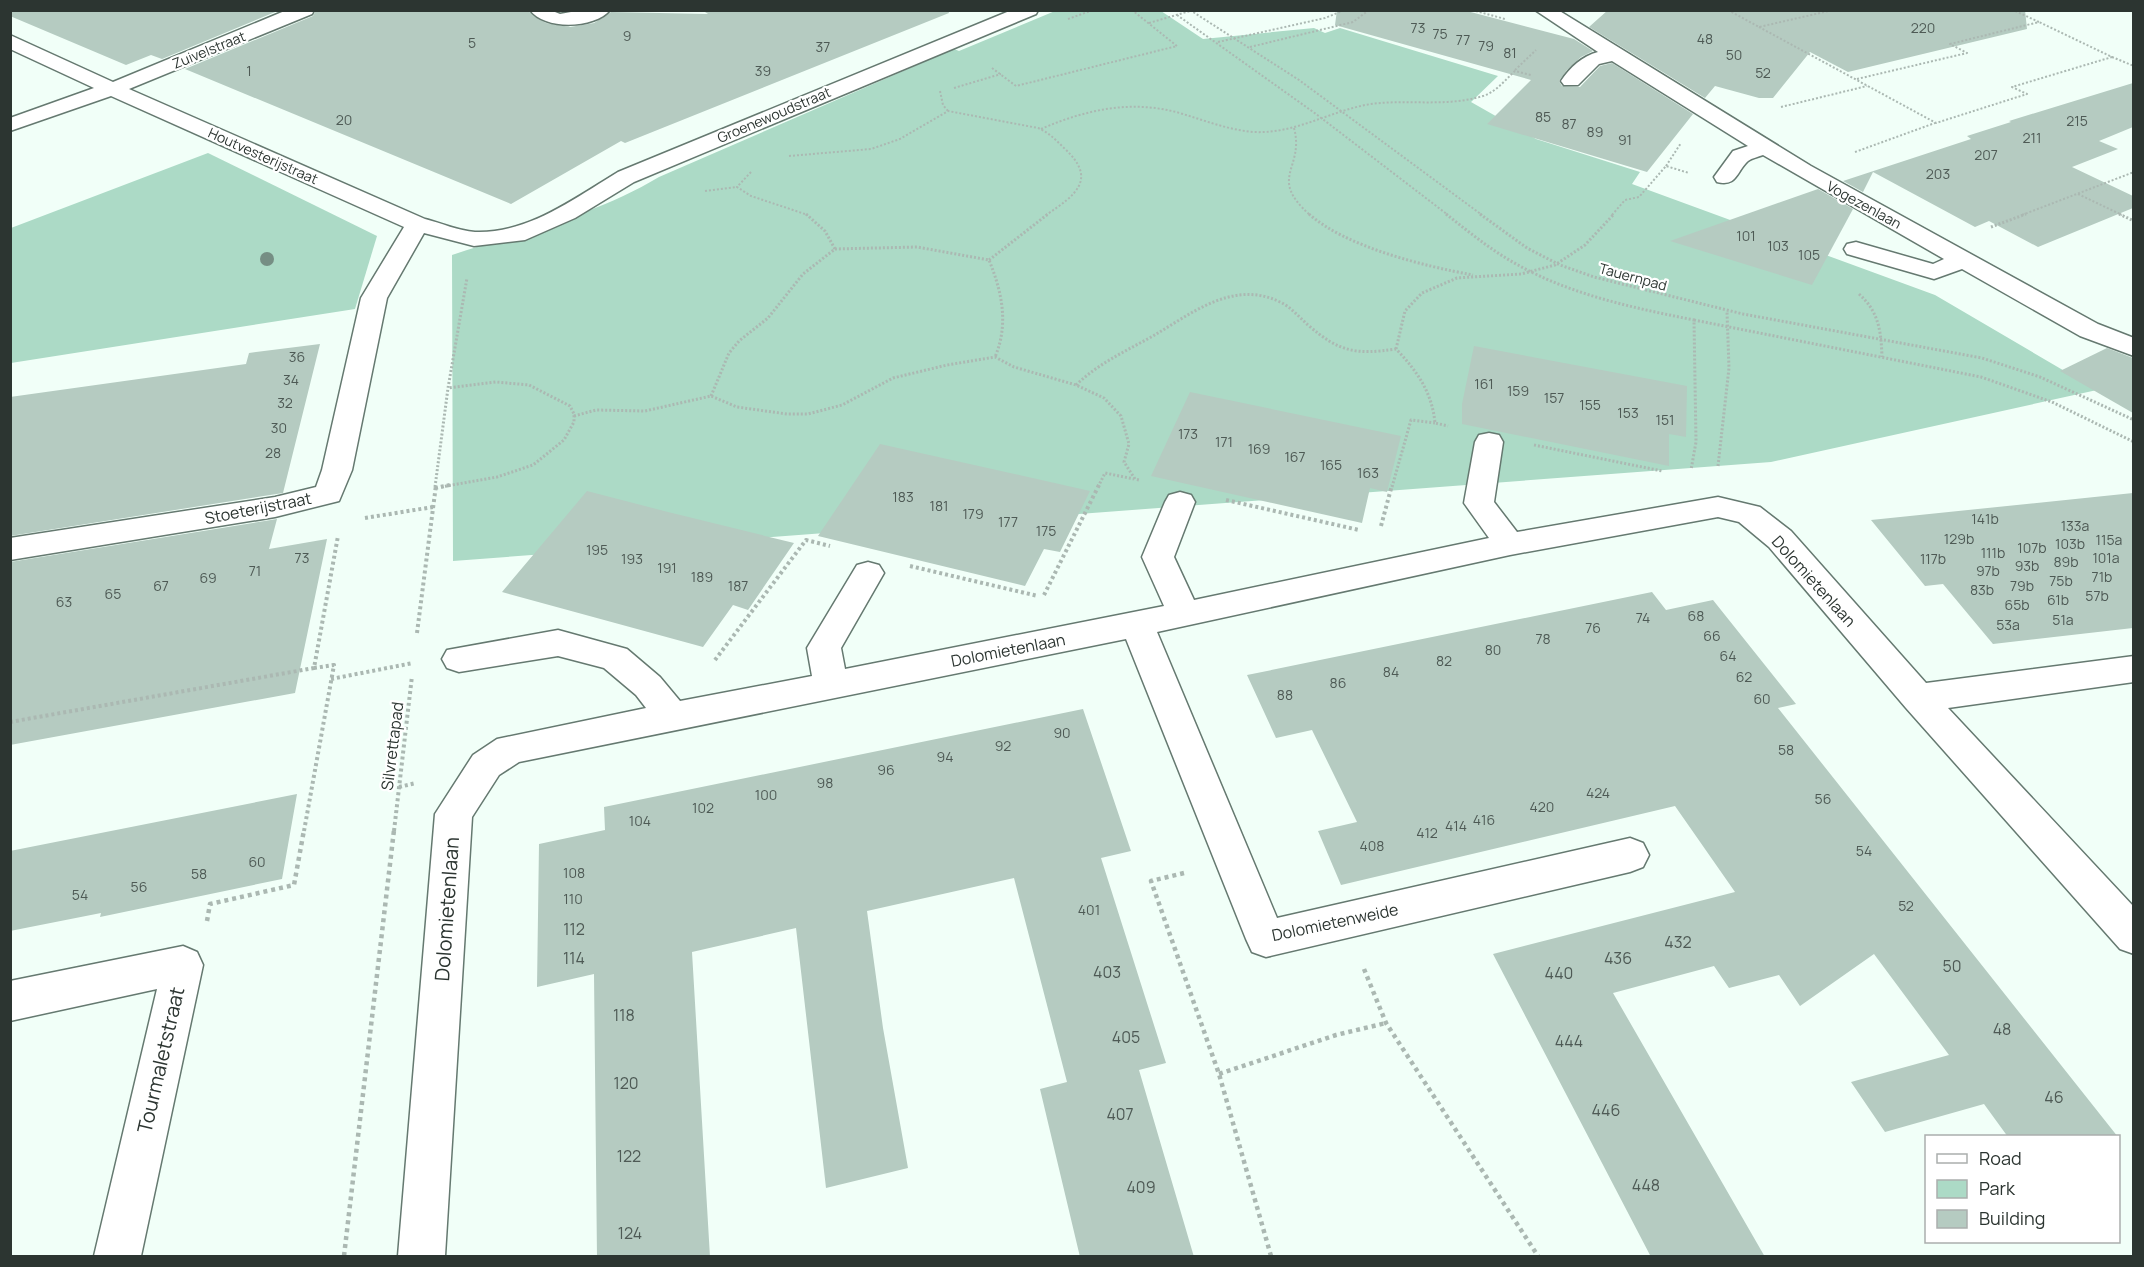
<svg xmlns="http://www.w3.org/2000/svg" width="2144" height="1267" font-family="Manrope,sans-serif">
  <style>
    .green { fill: #acdac6 }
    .building { fill: #b5cbc1 }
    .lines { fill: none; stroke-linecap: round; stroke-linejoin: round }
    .minor-casing { stroke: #657970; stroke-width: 3 }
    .path-far3 { stroke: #abb8b2; stroke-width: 2; stroke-dasharray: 2 2; stroke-linecap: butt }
    .path-far2 { stroke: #abb8b2; stroke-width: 3; stroke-dasharray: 2 2; stroke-linecap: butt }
    .path-far1 { stroke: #abb8b2; stroke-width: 4; stroke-dasharray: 3 3; stroke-linecap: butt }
    .path { stroke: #abb8b2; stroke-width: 4.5; stroke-dasharray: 4 4; stroke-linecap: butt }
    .minor { fill: #fff; fill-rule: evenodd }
    .tree { fill: #768e84 }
    .labels { text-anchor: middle; stroke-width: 4.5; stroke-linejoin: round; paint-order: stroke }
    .number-label { font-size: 14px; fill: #4e5a55 }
    .far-street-label { font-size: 14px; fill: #2c3531; stroke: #fff }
    .street-label { font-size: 16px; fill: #2c3531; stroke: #fff }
    .near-number-label { font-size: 16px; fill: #4e5a55 }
    .near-street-label { font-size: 20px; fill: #2c3531; stroke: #fff }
  </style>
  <rect width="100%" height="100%" fill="#f1fff8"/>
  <g class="green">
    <path d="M1055,11H1161L1203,39L1314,28L1325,33L1340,28L1498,76L1471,102L1536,139L1640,172L1632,184L1935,295L2097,390L1771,462L453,561L452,255C521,232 596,215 659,177L954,49L959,51Z"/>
    <polygon points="208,153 377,236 355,309 11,363 11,228"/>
  </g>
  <g class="building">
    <polygon points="10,10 280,10 162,59 151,55 126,65 10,16"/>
    <polygon points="316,10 528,11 546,23 570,27 594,23 611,12 708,14 702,10 948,10 949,13 625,143 621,141 511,204 185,69 313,16"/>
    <polygon points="1337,10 1463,10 1574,39 1593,51 1581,57 1567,70 1559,81 1562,86 1580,87 1600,66 1612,63 1693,114 1647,172 1487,124 1531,80 1335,25"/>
    <polygon points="1608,10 2025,10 2027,29 1848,72 1810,52 1773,98 1759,98 1715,86 1705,98 1589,27"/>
    <polygon points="2133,83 2133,127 2099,141 2118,149 2072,167 2133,196 2133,208 2038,247 1989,221 1975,227 1873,172 1863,192 1843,181 1971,139 1967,136 2011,122 2009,121"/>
    <polygon points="1818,189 1853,209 1812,285 1670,241"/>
    <polygon points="320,344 283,493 10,536 10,397 246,364 249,353"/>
    <polygon points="1474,346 1687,386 1686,437 1669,434 1669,466 1462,424 1462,404"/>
    <polygon points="2107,348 2133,358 2133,413 2060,371"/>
    <polygon points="1190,392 1401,436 1387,492 1370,488 1362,523 1151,476"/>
    <polygon points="880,444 1010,473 1090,491 1060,552 1044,549 1025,586 818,536"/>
    <polygon points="587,491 668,512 794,543 748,610 733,605 703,647 502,592"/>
    <polygon points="2133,493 2133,628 1993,644 1943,584 1925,586 1871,520"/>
    <polygon points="277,519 269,549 327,539 295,693 10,745 10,562"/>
    <polygon points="1652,592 1666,610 1713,600 1796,704 1778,708 2118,1137 2008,1137 1984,1104 1885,1132 1851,1082 1949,1055 1874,954 1800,1006 1779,975 1729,988 1714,966 1613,993 1765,1257 1651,1257 1493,954 1735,892 1675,806 1341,885 1318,831 1357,822 1312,730 1276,738 1247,675"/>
    <polygon points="1083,709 1131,851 1101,858 1166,1063 1139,1070 1194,1257 1080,1257 1040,1089 1067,1082 1014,878 867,911 883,1028 908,1168 826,1188 796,928 692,952 710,1257 597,1257 594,974 537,987 539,844 605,830 604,807"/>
    <polygon points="297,794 282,879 100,917 101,913 10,931 10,851"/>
  </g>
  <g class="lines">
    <defs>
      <g id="minor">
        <path d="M287,10H314L312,14L129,89L425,219C441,223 459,231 475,232C528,234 575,198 618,172L1012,10H1038L1036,14L634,182L575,218L525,240L474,246L424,233L387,298L352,470L339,501L275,517L10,560V538L275,497L316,487L322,470L361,298L404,227L111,96L10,131V118L94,88L10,49V35L113,82Z"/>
        <path d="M530,10H550L560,14L582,10H610C596,28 545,31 530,10Z"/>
        <path d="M1535,10H1558L1811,166L2098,324L2134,338V356L2080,336L1962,269L1934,279L1847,254L1844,249L1847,244L1856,242L1933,264L1944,259L1763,155C1758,157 1752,158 1748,161C1736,172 1737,187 1717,182L1714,177L1733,151L1748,146L1612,61L1599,64L1578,85H1564L1561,81C1570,67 1583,56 1598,52Z"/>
        <polygon points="1489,433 1499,435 1503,442 1494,502 1517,532 1718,497 1760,507 1791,531 1926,683 2134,656 2134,682 1948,708 2134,907 2134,954 2120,949 1906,708 1769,547 1739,522 1718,517 1510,555 1157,632 1277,918 1630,838 1643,843 1649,855 1643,867 1630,872 1266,957 1252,952 1246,939 1126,639 519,762 499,775 472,817 445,1256 398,1256 435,814 473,755 497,739 646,708 636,695 604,668 558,656 459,672 447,668 442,659 447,650 558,630 627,649 660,677 680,701 812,676 807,648 857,565 868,562 879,565 884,573 841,648 845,669 1164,606 1142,557 1165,502 1169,495 1180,492 1191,495 1195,502 1174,557 1194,600 1489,538 1464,503 1475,442 1479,435"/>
        <polygon points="183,946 197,952 203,965 141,1256 94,1256 157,989 10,1021 10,981"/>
      </g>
    </defs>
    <use href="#minor" class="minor-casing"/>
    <g class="path-far3">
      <polyline points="1190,10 1299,80 1482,215"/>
      <polyline points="1472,10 1505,19"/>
      <polyline points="1728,10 1759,27 1833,10"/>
      <polyline points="1177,15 1316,114 1448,215"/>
      <polyline points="1068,19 1093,10"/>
      <polyline points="1149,23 1190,11"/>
      <polyline points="1759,27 1936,123 2027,94 2012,87 2112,57 2039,22"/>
      <polyline points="1218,42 1325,18 1345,10"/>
      <polyline points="1250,47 1353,22 1369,10"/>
      <polyline points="2112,57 2134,66"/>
      <polyline points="992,68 1016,86 1177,46 1132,10"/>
      <polyline points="1515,70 1536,50"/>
      <polyline points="1857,79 1967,53 1950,44 2039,22 2013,10"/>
      <polyline points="954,88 1001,74"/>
      <polyline points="940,91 943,105 948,111"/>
      <polyline points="1781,107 1867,86"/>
      <path d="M1294,128C1305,169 1267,177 1310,215"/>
      <path d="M1041,129C1087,109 1134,99 1183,114C1206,121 1229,130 1254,132C1293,134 1327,113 1365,105C1403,98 1444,108 1483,96C1496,92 1505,80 1515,71L1531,75"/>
      <polyline points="1855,152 1935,123"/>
      <path d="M789,156L871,149L900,139L948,111L1038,128C1048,132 1056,140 1064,148C1098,179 1076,195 1046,215"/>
      <polyline points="1666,166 1681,143"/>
      <polyline points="751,172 737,187 751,196 808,215"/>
      <polyline points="705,191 737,187"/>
      <polyline points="2078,194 2122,215"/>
      <polyline points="1612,215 1625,200 1639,197 1666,166 1689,173"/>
      <polyline points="2022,215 2134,172"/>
    </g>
    <g class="path-far2">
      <polyline points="806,214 825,231 835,249"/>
      <path d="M1309,214C1346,247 1424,266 1473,275"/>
      <path d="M1446,214C1469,232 1492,251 1518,265C1572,295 1634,308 1694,320L1696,442L1691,470"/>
      <polyline points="1480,214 1527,248 1560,265 1594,277 1743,314 1982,358 2040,377 2134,420"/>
      <polyline points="2119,214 2134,221"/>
      <polyline points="1991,227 2026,214"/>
      <polyline points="989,260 1048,214"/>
      <path d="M1859,294C1879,312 1881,331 1882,357"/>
      <polyline points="1694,320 1981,377 2052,402 2134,442"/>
      <polyline points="1396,349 1405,311 1422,293 1457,278 1521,274 1555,265 1585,245 1614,214"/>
      <path d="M1076,385C1099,363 1126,351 1153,336C1191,314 1233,279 1280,302C1291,307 1299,317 1308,325C1339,352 1356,355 1396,349C1417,371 1432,392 1435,423L1448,426"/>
      <path d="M711,396L729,353L739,341L768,318L803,274L835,249L917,247L989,260C1002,292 1009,324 995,357"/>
      <polyline points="574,416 596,410 645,411 711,396 737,407 787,414 808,414 842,405 893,378 947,365 995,357 1014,367 1076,385 1104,398 1121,416 1129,444 1124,462 1135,479 1139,480"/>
      <polyline points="1534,445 1662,471"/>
      <polyline points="1718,466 1729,368 1727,312"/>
      <polyline points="435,487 448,388 467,278"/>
      <polyline points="441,487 497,477 533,465 564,440 574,422 574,414 570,406 529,385 496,382 448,388"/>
      <polyline points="1098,487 1105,473 1134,479"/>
      <polyline points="1392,487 1411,420 1435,423"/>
    </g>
    <g class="path-far1">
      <polyline points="435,488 450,485"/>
      <polyline points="1226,500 1359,530"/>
      <polyline points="365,518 433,507"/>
      <polyline points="1381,526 1392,485"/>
      <polyline points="910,566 1038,596"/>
      <polyline points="1044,595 1099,485"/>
      <polyline points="417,633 436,485"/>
      <polyline points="715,660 806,540 830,546"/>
      <polyline points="331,679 413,663"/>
      <polyline points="10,722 314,668"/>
      <polyline points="399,787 416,783"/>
      <polyline points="304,831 334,665 314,668 338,536"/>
      <polyline points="394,831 412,676"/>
    </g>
    <g class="path">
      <polyline points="1184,873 1151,881 1219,1074 1271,1256"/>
      <polyline points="207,921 210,904 294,885 304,830"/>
      <polyline points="1364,969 1386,1023 1538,1256"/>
      <polyline points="1219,1074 1336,1035 1386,1023"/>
      <polyline points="344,1256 394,830"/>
    </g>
    <use href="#minor" class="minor"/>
  </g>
  <circle class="tree" cx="267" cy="259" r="7"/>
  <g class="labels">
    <g class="number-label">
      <text x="1418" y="33">73</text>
      <text x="1923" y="33">220</text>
      <text x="1440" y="39">75</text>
      <text x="627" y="41">9</text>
      <text x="1705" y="44">48</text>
      <text x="1463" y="45">77</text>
      <text x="472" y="48">5</text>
      <text x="1486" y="51">79</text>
      <text x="823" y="52">37</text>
      <text x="1510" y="58">81</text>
      <text x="1734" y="60">50</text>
      <text x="249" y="76">1</text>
      <text x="763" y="76">39</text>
      <text x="1763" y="78">52</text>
      <text x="1543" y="122">85</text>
      <text x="344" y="125">20</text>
      <text x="2077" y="126">215</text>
      <text x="1569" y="129">87</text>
      <text x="1595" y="137">89</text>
      <text x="2032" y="143">211</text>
      <text x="1625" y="145">91</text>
      <text x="1986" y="160">207</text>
      <text x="1938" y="179">203</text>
      <text x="1746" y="241">101</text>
      <text x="1778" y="251">103</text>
      <text x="1809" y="260">105</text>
      <text x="297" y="362">36</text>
      <text x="291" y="385">34</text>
      <text x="1484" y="389">161</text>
      <text x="1518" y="396">159</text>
      <text x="1554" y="403">157</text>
      <text x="285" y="408">32</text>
      <text x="1590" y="410">155</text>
      <text x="1628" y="418">153</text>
      <text x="1665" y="425">151</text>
      <text x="279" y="433">30</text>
      <text x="1188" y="439">173</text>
      <text x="1224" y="447">171</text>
      <text x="1259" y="454">169</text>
      <text x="273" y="458">28</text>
      <text x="1295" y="462">167</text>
      <text x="1331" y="470">165</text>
      <text x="1368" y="478">163</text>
      <text x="903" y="502">183</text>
      <text x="939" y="511">181</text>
      <text x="973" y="519">179</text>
      <text x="1985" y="524">141b</text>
      <text x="1008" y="527">177</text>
      <text x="2075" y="531">133a</text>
      <text x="1046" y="536">175</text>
      <text x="1959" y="544">129b</text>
      <text x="2109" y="545">115a</text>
      <text x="2070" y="549">103b</text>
      <text x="2032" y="553">107b</text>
      <text x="597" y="555">195</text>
      <text x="1993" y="558">111b</text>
      <text x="302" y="563">73</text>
      <text x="2106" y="563">101a</text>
      <text x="632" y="564">193</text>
      <text x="1933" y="564">117b</text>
      <text x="2066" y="567">89b</text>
      <text x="2027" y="571">93b</text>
      <text x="667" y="573">191</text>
      <text x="255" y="576">71</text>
      <text x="1988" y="576">97b</text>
      <text x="702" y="582">189</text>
      <text x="2102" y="582">71b</text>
      <text x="208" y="583">69</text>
      <text x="2061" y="586">75b</text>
      <text x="161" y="591">67</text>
      <text x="738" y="591">187</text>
      <text x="2022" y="591">79b</text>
      <text x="1982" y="595">83b</text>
      <text x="113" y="599">65</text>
      <text x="2097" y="601">57b</text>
      <text x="2058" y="605">61b</text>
      <text x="64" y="607">63</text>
      <text x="2017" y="610">65b</text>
      <text x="1696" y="621">68</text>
      <text x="1643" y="623">74</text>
      <text x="2063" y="625">51a</text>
      <text x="2008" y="630">53a</text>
      <text x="1593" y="633">76</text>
      <text x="1712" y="641">66</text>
      <text x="1543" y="644">78</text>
      <text x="1493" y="655">80</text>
      <text x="1728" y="661">64</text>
      <text x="1444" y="666">82</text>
      <text x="1391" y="677">84</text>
      <text x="1744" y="682">62</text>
      <text x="1338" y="688">86</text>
      <text x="1285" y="700">88</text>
      <text x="1762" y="704">60</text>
      <text x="1062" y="738">90</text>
      <text x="1003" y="751">92</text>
      <text x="1786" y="755">58</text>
      <text x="945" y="762">94</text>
      <text x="886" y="775">96</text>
      <text x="825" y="788">98</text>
      <text x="1598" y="798">424</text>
      <text x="766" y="800">100</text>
      <text x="1823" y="804">56</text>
      <text x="1542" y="812">420</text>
      <text x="703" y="813">102</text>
      <text x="1484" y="825">416</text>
      <text x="640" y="826">104</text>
      <text x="1456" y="831">414</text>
      <text x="1427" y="838">412</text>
      <text x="1372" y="851">408</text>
      <text x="1864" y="856">54</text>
      <text x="257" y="867">60</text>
      <text x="574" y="878">108</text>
      <text x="199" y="879">58</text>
      <text x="139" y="892">56</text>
      <text x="80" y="900">54</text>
      <text x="573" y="904">110</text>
      <text x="1906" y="911">52</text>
      <text x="1089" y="915">401</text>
    </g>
    <g class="far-street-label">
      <text transform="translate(209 50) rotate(-22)" y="5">Zuivelstraat</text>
      <text transform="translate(774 115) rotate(-23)" y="5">Groenewoudstraat</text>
      <text transform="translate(263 156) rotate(24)" y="5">Houtvesterijstraat</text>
      <text transform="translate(1864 205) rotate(29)" y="5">Vogezenlaan</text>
      <text transform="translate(1633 277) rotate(15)" y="5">Tauernpad</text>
    </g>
    <g class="street-label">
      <text transform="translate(258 508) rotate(-11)" y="6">Stoeterijstraat</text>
      <text transform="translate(1814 581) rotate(48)" y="6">Dolomietenlaan</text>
      <text transform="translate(1008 650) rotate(-11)" y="6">Dolomietenlaan</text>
      <text transform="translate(392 746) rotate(-83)" y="6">Silvrettapad</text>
      <text transform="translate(1335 922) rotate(-12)" y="6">Dolomietenweide</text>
    </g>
    <g class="near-number-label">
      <text x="574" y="935">112</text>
      <text x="1678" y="948">432</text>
      <text x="574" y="964">114</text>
      <text x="1618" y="964">436</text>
      <text x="1952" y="972">50</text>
      <text x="1107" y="978">403</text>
      <text x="1559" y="979">440</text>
      <text x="624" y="1021">118</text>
      <text x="2002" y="1035">48</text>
      <text x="1126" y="1043">405</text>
      <text x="1569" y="1047">444</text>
      <text x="626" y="1089">120</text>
      <text x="2054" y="1103">46</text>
      <text x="1606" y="1116">446</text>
      <text x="1120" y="1120">407</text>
      <text x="629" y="1162">122</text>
      <text x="1646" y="1191">448</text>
      <text x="1141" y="1193">409</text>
      <text x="630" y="1239">124</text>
    </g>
    <g class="near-street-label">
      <text transform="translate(447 909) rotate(-86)" y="7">Dolomietenlaan</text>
      <text transform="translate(161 1060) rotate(-77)" y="7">Tourmaletstraat</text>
    </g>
  </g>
  <rect width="2144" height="1267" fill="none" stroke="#2c3531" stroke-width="24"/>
  <rect x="1925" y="1135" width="195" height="108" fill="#ffffff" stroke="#abaead" stroke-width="1.5"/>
  <rect x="1937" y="1154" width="30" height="9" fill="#ffffff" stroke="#abaead" stroke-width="1.5"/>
  <text x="1979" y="1165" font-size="18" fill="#2c3531">Road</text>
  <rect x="1937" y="1180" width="30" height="18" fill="#acdac6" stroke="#abaead" stroke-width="1.5"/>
  <text x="1979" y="1195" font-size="18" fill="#2c3531">Park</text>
  <rect x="1937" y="1210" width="30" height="18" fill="#b5cbc1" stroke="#abaead" stroke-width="1.5"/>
  <text x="1979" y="1225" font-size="18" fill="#2c3531">Building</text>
</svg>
